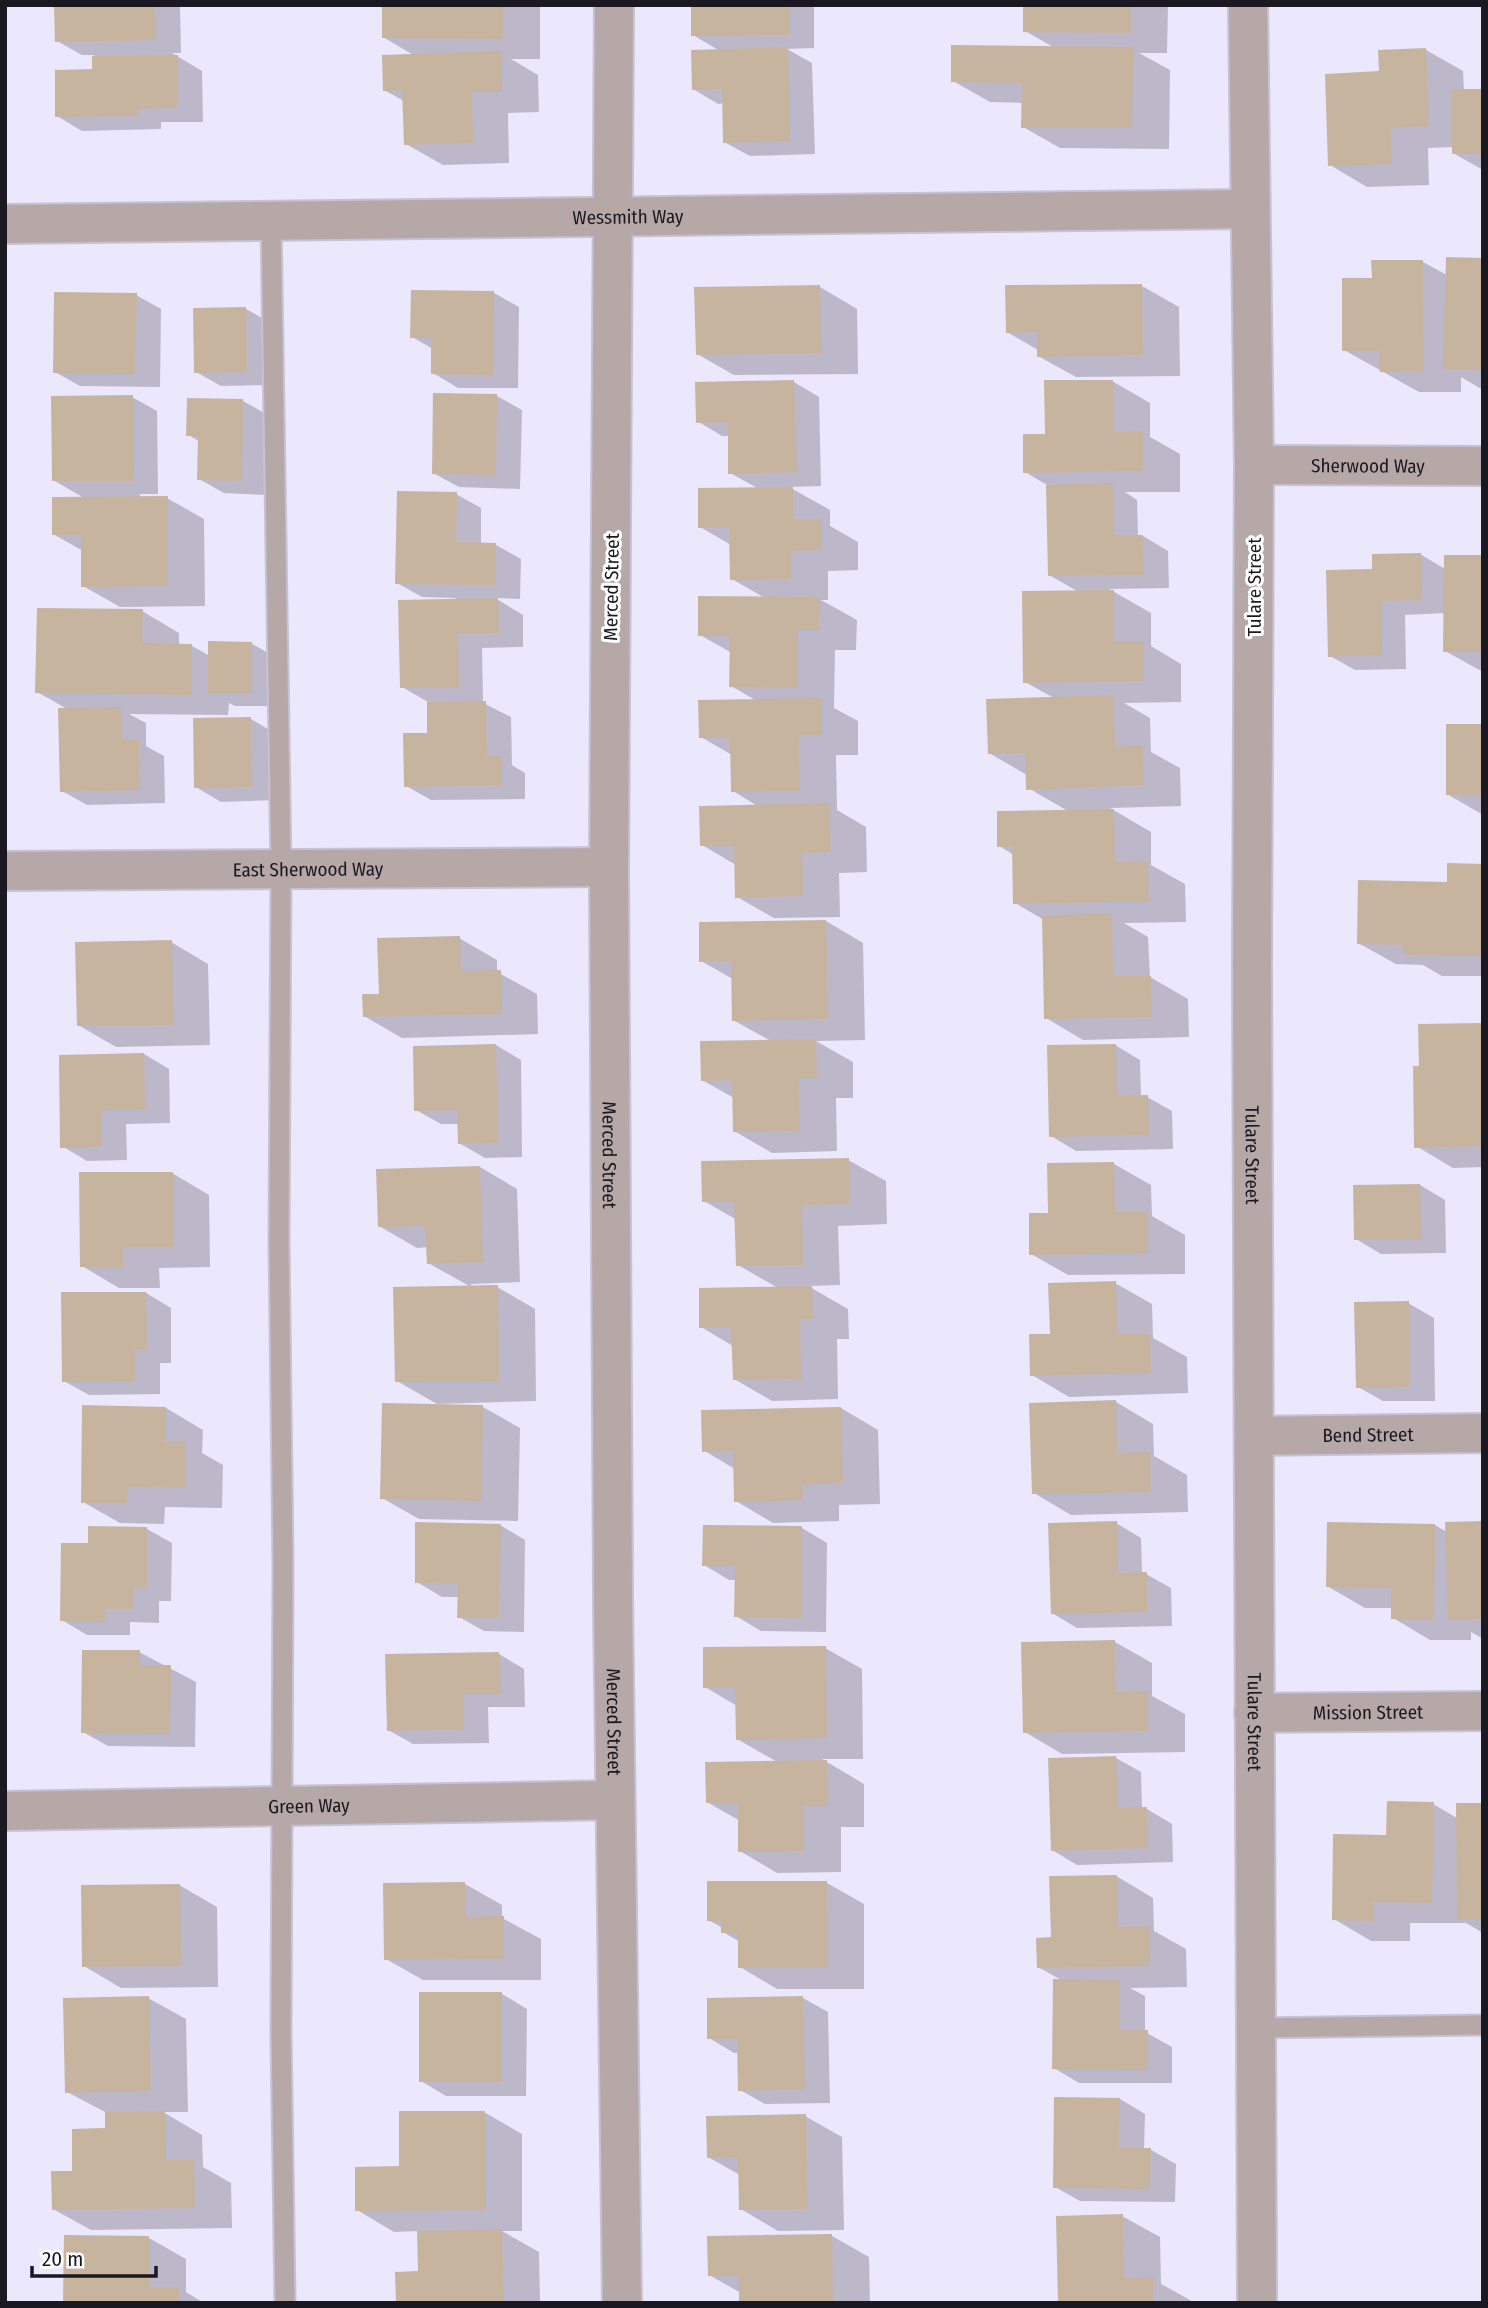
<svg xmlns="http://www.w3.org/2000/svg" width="1488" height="2308" font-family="'Fira Sans Condensed',sans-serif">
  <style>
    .shadow { fill: #0003 }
    .building { fill: #c7b49f }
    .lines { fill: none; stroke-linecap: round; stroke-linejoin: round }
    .service-casing { stroke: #c5c2d5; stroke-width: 23 }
    .minor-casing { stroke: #c5c2d5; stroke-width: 42 }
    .tertiary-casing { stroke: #c5c2d5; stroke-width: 42 }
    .service { stroke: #b6a8a7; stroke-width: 19 }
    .minor { stroke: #b6a8a7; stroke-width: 38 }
    .tertiary { stroke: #b6a8a7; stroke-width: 38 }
    .labels { text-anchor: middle; stroke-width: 6; stroke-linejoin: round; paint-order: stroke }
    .street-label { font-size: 19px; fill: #1a1821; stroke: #fff }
  </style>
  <rect width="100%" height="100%" fill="#ebe7fc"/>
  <g class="shadow">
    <polygon points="56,5 180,5 181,53 172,53 202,71 203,122 161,122 161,129 82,131 57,116 94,71 94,55 82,55 57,41"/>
    <polygon points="384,5 540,5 540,59 511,59 538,75 539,112 508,113 509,163 443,165 406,144 404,101 384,90 415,56 383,37"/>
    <polygon points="692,5 814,5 814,48 787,49 812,63 815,154 750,156 724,142 724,103 718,104 693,89 720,51 693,35"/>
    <polygon points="1025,5 1168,5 1167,53 1139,53 1170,70 1169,149 1060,148 1023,127 1023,103 990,102 953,81 1055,48 1025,31"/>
    <polygon points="1426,50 1463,71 1464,91 1483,91 1483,170 1453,153 1453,147 1428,148 1429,185 1367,187 1330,165 1381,73"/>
    <polygon points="1483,260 1483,390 1461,377 1461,392 1419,392 1344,350 1373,280 1423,262 1447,275"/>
    <polygon points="1142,286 1179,307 1180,376 1076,377 1038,356 1038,350 1007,332"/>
    <polygon points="820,287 857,309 858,374 734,375 697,354"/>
    <polygon points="494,293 519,307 518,388 458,388 433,373 433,349 412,337"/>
    <polygon points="136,295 161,309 160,387 80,386 55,372"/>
    <polygon points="246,309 271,323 271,385 221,386 196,372"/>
    <polygon points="1112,381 1150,403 1150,437 1180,454 1180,492 1125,492 1137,500 1138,537 1143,536 1168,551 1169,588 1109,589 1151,613 1151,646 1181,664 1181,702 1124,703 1150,718 1151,752 1180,768 1181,806 1110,808 1151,832 1151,865 1185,884 1186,922 1124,923 1148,937 1150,977 1188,999 1189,1037 1083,1040 1046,1018 1044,920 1015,903 1014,855 999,846 1068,811 1028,788 1027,775 989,753 1054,698 1025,682 1079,592 1049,575 1047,485 1025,472 1047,435"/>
    <polygon points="794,382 819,397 821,486 789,487 830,510 830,526 858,542 858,570 828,571 828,600 821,600 857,620 856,650 835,650 834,708 858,721 858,755 836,755 837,810 866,827 867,872 839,873 840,917 774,918 737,897 736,865 702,845 759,807 733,791 732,755 701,737 757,701 731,686 732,653 700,635 765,598 732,579 731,545 700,527 759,489 730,473 730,436 722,436 697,421"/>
    <polygon points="497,396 522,410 520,489 459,487 433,473"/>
    <polygon points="132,397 157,411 158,494 140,494 140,498 167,498 204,519 205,606 120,607 83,586 83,551 53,534 84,498 53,480"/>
    <polygon points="243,401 268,415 266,495 224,493 199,479 199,441 188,435"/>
    <polygon points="456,494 481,508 481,544 496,545 521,559 520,599 495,598 523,615 523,647 482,648 483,703 511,717 512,765 525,773 525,799 431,800 406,786 429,735 428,702 402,687 456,598 422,597 397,583"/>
    <polygon points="1420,554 1445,569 1483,557 1483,672 1445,651 1445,613 1405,615 1406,669 1355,670 1330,656 1373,570"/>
    <polygon points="142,611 179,633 179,646 192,646 210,656 252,644 277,658 276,706 235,706 229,703 228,715 129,714 146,723 146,746 164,756 165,803 87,805 62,791 69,710 37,692"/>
    <polygon points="251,719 276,734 277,800 221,802 196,787"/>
    <polygon points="1483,726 1483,815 1447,794"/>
    <polygon points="1483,866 1483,976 1442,976 1423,965 1396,964 1358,943 1449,883"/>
    <polygon points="826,921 863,943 865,1040 816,1041 853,1062 853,1098 836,1098 837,1151 772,1153 734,1131 734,1098 702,1080 771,1041 733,1020 733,979 701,961"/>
    <polygon points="459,938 497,960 497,972 537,994 538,1034 402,1038 364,1016 381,995"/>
    <polygon points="171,942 208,964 210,1045 116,1047 78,1025"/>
    <polygon points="1483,1025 1483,1167 1453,1168 1416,1146 1421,1068"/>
    <polygon points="496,1045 521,1060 522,1157 485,1158 459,1143 459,1124 441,1124 416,1110"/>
    <polygon points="1115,1045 1140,1060 1141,1097 1147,1097 1172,1111 1173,1149 1076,1151 1051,1136"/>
    <polygon points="144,1054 169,1069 170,1123 126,1124 127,1160 87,1161 62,1146"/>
    <polygon points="848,1160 886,1181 887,1224 838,1226 840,1285 808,1286 848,1309 849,1339 837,1339 838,1399 772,1401 734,1379 733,1346 701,1327 778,1288 738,1265 737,1220 704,1201"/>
    <polygon points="1114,1164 1151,1185 1152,1216 1185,1235 1185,1274 1068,1275 1031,1254 1050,1215"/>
    <polygon points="480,1167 517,1189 520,1282 471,1284 471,1287 497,1287 535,1309 536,1401 437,1404 397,1381 471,1287 428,1263 428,1247 417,1248 379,1226"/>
    <polygon points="172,1173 209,1195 210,1267 159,1268 160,1288 119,1288 82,1266"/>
    <polygon points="1420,1185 1445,1200 1446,1253 1381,1254 1356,1239"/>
    <polygon points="1115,1283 1152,1304 1153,1338 1187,1357 1188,1393 1069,1397 1032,1375 1052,1335"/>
    <polygon points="146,1293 171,1308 171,1363 160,1363 160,1394 89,1395 64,1381"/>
    <polygon points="1408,1303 1434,1318 1435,1401 1383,1401 1358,1387"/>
    <polygon points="1116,1402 1153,1424 1154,1456 1187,1475 1188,1512 1071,1515 1034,1493"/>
    <polygon points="483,1407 520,1428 518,1521 419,1519 382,1498"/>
    <polygon points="166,1408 203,1430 202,1453 223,1465 222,1508 165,1507 164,1524 120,1523 83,1502"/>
    <polygon points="841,1408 878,1430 880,1504 839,1505 839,1521 773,1523 736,1501 735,1469 703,1450"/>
    <polygon points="1116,1523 1141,1538 1142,1574 1146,1574 1171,1588 1172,1626 1077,1628 1052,1613"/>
    <polygon points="1483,1523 1483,1639 1471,1632 1471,1640 1430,1640 1393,1618 1393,1608 1365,1608 1327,1586 1435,1525 1447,1532"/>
    <polygon points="500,1525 525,1540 524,1632 484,1631 459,1617 459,1597 442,1597 417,1582"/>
    <polygon points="802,1528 827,1543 826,1632 761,1631 736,1616 736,1580 729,1580 704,1565"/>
    <polygon points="147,1529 172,1543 171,1601 159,1601 159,1623 130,1622 130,1635 87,1635 62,1620 90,1545"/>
    <polygon points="1115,1642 1152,1663 1152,1696 1185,1714 1185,1752 1062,1754 1025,1732"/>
    <polygon points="825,1648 862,1669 863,1759 822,1759 864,1784 864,1827 841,1827 841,1872 777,1873 740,1851 740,1821 707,1802 779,1763 737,1739 737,1706 705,1687"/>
    <polygon points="139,1652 196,1682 195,1747 108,1746 83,1732"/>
    <polygon points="499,1654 524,1669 525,1707 488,1707 489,1743 413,1744 388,1730"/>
    <polygon points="1116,1758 1141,1772 1142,1809 1147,1809 1172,1824 1173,1862 1077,1865 1052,1850"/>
    <polygon points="1433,1804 1457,1818 1483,1805 1483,1933 1466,1923 1410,1923 1410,1941 1371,1941 1334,1919 1388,1837"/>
    <polygon points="1116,1876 1153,1898 1154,1931 1186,1949 1187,1987 1130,1988 1145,1996 1145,2032 1172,2047 1172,2083 1079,2083 1054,2068 1063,1981 1038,1967 1053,1939"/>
    <polygon points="827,1883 864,1904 864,1989 777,1989 740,1967 740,1942 723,1932 723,1928 708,1920"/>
    <polygon points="465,1884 502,1905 502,1918 541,1939 541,1980 423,1980 386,1959"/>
    <polygon points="179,1885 217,1907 218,1987 121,1988 84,1966"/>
    <polygon points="502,1994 527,2009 526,2096 446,2096 421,2081"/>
    <polygon points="148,1998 186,2019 188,2112 163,2112 202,2135 203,2167 231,2183 232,2228 91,2230 53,2209 74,2173 107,2130 107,2113 67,2092"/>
    <polygon points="803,1998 828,2012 830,2103 765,2104 740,2090 739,2053 734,2053 709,2038"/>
    <polygon points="1120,2099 1145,2114 1144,2150 1151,2150 1176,2164 1175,2202 1080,2201 1055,2187"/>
    <polygon points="484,2112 522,2134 522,2231 502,2231 539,2252 540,2303 398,2303 420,2273 419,2231 394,2232 357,2210 401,2168"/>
    <polygon points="805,2116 842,2137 844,2230 778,2231 741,2209 740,2175 708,2157"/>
    <polygon points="1122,2216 1160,2237 1161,2284 1190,2300 1190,2303 1060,2303"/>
    <polygon points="832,2236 869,2257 870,2303 741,2303 741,2293 709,2275"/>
    <polygon points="149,2238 186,2259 186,2292 204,2303 65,2303"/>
  </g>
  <g class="building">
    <polygon points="54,5 155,5 156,40 55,42"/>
    <polygon points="382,5 503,5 503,39 382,38"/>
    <polygon points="691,5 789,5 789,35 691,36"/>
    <polygon points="1023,5 1131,5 1131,33 1023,32"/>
    <polygon points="951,45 1133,47 1132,128 1021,128 1022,83 951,82"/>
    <polygon points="788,47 790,141 723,143 722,89 692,90 691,50"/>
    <polygon points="1426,48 1429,126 1391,128 1392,164 1328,166 1325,74 1379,71 1378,50"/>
    <polygon points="501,51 502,92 472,92 473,143 404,145 402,90 383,91 382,55"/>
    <polygon points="178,55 178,108 137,109 137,116 55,117 55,70 92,69 92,56"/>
    <rect x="1452" y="89" width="31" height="65"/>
    <polygon points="1446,257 1483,258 1483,370 1443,369"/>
    <polygon points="1371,260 1423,260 1424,371 1380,372 1379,351 1342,351 1342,278 1372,278"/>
    <polygon points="1142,284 1143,355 1037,357 1037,332 1006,333 1005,285"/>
    <polygon points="820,285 821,353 696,355 694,287"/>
    <polygon points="411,290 494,291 493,375 431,374 431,338 410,338"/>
    <polygon points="54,292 137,293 135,374 53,373"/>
    <polygon points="246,307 247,372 194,373 193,308"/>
    <polygon points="794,380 797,472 728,474 728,422 696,423 695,382"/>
    <polygon points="1044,380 1113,380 1114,432 1143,431 1143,471 1023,473 1023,434 1045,434"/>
    <polygon points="433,393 497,394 496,475 432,474"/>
    <polygon points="133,395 134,481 52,481 51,396"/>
    <polygon points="187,398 243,399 242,481 197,480 198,436 186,436"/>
    <polygon points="1113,483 1114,535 1143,535 1144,575 1048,576 1046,485"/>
    <polygon points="793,487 793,519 821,519 822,550 791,551 791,579 730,580 729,528 698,528 698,488"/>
    <polygon points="397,491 457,492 456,542 496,543 496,585 395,584"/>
    <polygon points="168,496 168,586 81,587 81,535 52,535 52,497"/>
    <polygon points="1421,553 1422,600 1381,601 1382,655 1328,657 1326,570 1372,569 1372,554"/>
    <polygon points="1444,555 1483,555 1483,652 1443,652"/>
    <polygon points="1114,590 1114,641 1144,641 1144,681 1023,683 1022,591"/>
    <polygon points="698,596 820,597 819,630 798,630 797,688 729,687 730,636 698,636"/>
    <polygon points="498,598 499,633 458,634 459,688 400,688 398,600"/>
    <polygon points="37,608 143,609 142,643 192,644 192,695 35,693"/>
    <polygon points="208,641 252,642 252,693 208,693"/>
    <polygon points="1113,695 1115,747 1143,745 1144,785 1026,790 1025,753 988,754 986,699"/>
    <polygon points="821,698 822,735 799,735 800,791 731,792 730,738 699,738 698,700"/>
    <polygon points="486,701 487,756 501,756 501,785 404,787 403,733 427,733 427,702"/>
    <polygon points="121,707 122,740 139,740 140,790 60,792 58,708"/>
    <polygon points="251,717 252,787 194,788 193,718"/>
    <rect x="1446" y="724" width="37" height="71"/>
    <polygon points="829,803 831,852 802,853 803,896 735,898 734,846 700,846 699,806"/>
    <polygon points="1114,809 1115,862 1148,861 1149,901 1013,904 1012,846 997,847 997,811"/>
    <polygon points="1447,863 1483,864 1481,956 1403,955 1403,945 1357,944 1358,880 1447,882"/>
    <polygon points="1112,913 1113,976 1151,976 1152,1017 1044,1019 1042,916"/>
    <polygon points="826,920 828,1019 732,1021 731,961 699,962 699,922"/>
    <polygon points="460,936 461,971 501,970 502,1014 363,1017 362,994 379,994 377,938"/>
    <polygon points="172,940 173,1025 77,1026 75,942"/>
    <polygon points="1483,1023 1483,1146 1414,1148 1413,1066 1419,1066 1418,1024"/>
    <polygon points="816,1039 817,1078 799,1078 800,1131 733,1132 732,1080 701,1081 700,1041"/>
    <polygon points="496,1044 498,1143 458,1144 457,1110 414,1111 413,1046"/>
    <polygon points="1116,1044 1117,1096 1148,1095 1149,1135 1049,1137 1047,1045"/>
    <polygon points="144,1053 145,1109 102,1110 102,1147 60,1148 59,1055"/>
    <polygon points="849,1158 850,1204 802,1205 803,1265 736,1266 734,1202 702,1202 701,1161"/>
    <polygon points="1114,1162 1115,1212 1148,1212 1148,1253 1029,1255 1029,1213 1048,1213 1047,1163"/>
    <polygon points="480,1166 483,1262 427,1264 425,1226 378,1227 376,1169"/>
    <polygon points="79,1172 173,1172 173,1247 123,1247 123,1267 80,1267"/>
    <polygon points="1420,1184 1421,1240 1354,1240 1353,1185"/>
    <polygon points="1116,1281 1117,1334 1150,1334 1151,1373 1030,1376 1029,1334 1050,1334 1048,1283"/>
    <polygon points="498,1285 499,1381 395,1382 393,1287"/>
    <polygon points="812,1286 813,1319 800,1319 801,1379 733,1380 731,1328 699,1328 699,1288"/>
    <polygon points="61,1292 146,1292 147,1349 135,1349 135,1381 62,1382"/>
    <polygon points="1409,1301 1410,1387 1356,1388 1354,1302"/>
    <polygon points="1116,1400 1117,1453 1150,1452 1151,1492 1032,1494 1029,1403"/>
    <polygon points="382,1403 483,1405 481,1501 380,1499"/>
    <polygon points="82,1405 166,1407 165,1442 186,1442 185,1488 128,1487 127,1503 81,1503"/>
    <polygon points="841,1407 843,1483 802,1485 803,1500 734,1502 733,1451 702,1452 701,1410"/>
    <polygon points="1117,1521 1118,1573 1147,1572 1147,1612 1051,1614 1048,1523"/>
    <polygon points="1483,1521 1483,1619 1448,1620 1445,1522"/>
    <polygon points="415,1522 501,1524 499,1618 457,1618 458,1584 415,1583"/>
    <polygon points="1327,1522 1435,1524 1434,1620 1391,1619 1391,1588 1326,1587"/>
    <polygon points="703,1525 802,1526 801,1618 734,1617 735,1566 702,1566"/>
    <polygon points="88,1526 147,1527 147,1587 134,1587 134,1609 105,1609 105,1622 60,1621 61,1543 88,1543"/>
    <polygon points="1115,1640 1116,1692 1148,1691 1148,1731 1023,1733 1021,1642"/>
    <polygon points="826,1646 827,1738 736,1740 735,1688 703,1688 703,1647"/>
    <polygon points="82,1650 140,1650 140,1665 171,1665 170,1734 81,1733"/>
    <polygon points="499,1652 501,1694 464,1694 464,1729 387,1731 385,1654"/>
    <polygon points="1116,1756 1118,1808 1147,1807 1148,1848 1051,1851 1048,1758"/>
    <polygon points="827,1760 828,1806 804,1806 804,1851 738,1852 738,1803 706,1803 705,1762"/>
    <polygon points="1387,1801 1434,1802 1432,1903 1373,1902 1373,1921 1332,1920 1333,1834 1386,1835"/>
    <polygon points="1456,1803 1483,1803 1483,1920 1457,1920"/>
    <polygon points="1117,1875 1118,1927 1149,1926 1150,1966 1037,1968 1036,1938 1051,1937 1049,1876"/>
    <polygon points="707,1881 827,1881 828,1968 738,1968 738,1933 721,1933 721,1921 707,1921"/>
    <polygon points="465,1882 466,1917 504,1916 504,1959 384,1960 383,1883"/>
    <polygon points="180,1884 181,1966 82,1967 81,1885"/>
    <polygon points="1053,1979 1120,1980 1120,2030 1148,2030 1148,2070 1052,2069"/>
    <rect x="419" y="1992" width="83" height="90"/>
    <polygon points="149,1996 151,2091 65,2093 63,1998"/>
    <polygon points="803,1996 805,2089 738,2091 737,2039 707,2039 707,1998"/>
    <polygon points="1054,2097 1120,2098 1119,2148 1151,2148 1150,2189 1053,2188"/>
    <polygon points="165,2111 166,2160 194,2160 195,2208 52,2210 51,2171 72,2171 72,2129 105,2128 105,2112"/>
    <polygon points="399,2111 485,2111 486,2210 355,2211 355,2167 399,2166"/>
    <polygon points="806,2114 808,2209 739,2210 738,2157 707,2158 706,2116"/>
    <polygon points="1123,2214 1124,2278 1153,2277 1153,2303 1058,2303 1056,2216"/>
    <polygon points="502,2229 504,2303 396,2303 395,2272 418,2271 417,2231"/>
    <polygon points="832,2234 833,2303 739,2303 739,2276 708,2276 707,2236"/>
    <polygon points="64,2235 149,2236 149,2287 179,2287 179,2303 63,2303"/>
  </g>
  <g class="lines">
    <defs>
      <g id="service">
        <polyline points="271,220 281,869 279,1240 283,1566 281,2032 285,2303"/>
        <polyline points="1256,2028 1483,2025"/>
      </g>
      <g id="minor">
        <path id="s1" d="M614,5C615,294 609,583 609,871C609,1348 615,1826 622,2303"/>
        <path id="s2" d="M1248,5L1254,465L1252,967L1257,2303"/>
        <path id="s3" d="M5,224L1249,209"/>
        <path id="s4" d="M1254,465L1483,466"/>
        <path id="s5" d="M1254,1436L1483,1433"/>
        <path id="s6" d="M1254,1713L1483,1711"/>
        <path id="s7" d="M5,1811L614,1800"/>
      </g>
      <g id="tertiary">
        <path id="s8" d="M5,871L609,867"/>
      </g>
    </defs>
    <use href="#service" class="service-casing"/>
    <use href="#minor" class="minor-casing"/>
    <use href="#tertiary" class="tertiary-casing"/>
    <use href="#service" class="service"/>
    <use href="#minor" class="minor"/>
    <use href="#tertiary" class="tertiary"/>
  </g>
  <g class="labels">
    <g class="street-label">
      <text dy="7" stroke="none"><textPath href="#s3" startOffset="623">Wessmith Way</textPath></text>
      <text dy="7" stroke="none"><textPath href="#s4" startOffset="114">Sherwood Way</textPath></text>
      <text transform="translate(611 587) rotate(-89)" y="7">Merced Street</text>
      <text transform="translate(1254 587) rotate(-90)" y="7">Tulare Street</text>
      <text dy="7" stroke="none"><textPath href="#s8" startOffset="303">East Sherwood Way</textPath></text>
      <text dy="7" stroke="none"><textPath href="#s1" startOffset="1150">Merced Street</textPath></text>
      <text dy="7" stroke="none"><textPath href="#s2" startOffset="1150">Tulare Street</textPath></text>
      <text dy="7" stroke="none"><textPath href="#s5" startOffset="114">Bend Street</textPath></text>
      <text dy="7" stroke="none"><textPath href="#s6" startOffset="114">Mission Street</textPath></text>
      <text dy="7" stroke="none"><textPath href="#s1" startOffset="1717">Merced Street</textPath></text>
      <text dy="7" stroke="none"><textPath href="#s2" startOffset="1717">Tulare Street</textPath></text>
      <text dy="7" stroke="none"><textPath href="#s7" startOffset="304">Green Way</textPath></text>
    </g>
  </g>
  <rect width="1488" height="2308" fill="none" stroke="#1a1821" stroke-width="14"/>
  <path d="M32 2266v10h124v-10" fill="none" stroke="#1a1821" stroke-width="3.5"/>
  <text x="42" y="2266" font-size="21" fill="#1a1821" stroke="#ffffff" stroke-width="5" paint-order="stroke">20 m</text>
</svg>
